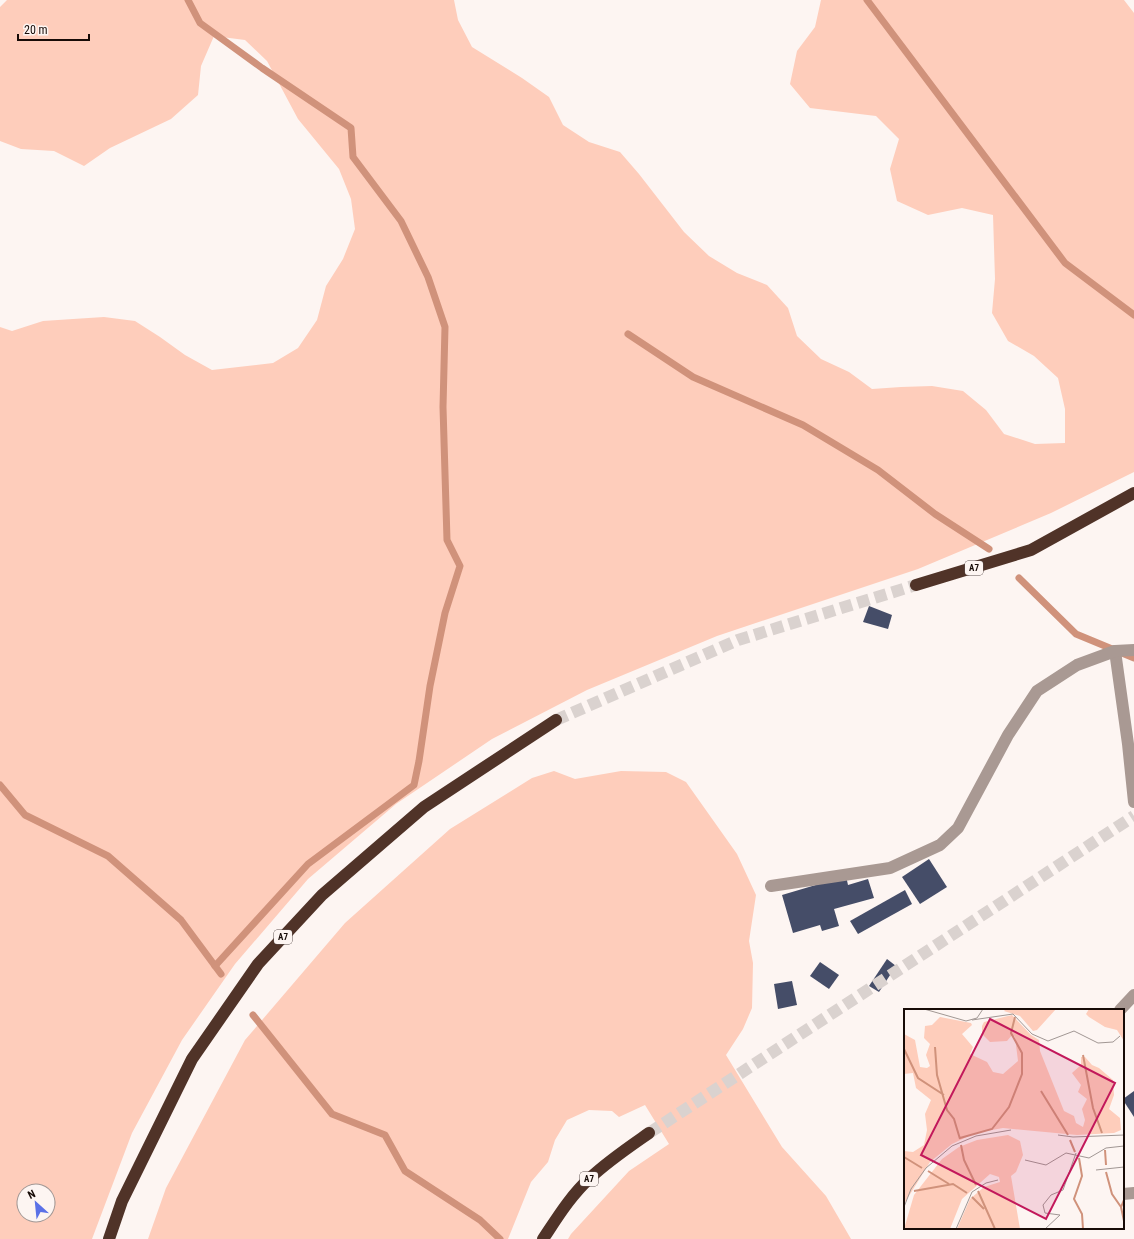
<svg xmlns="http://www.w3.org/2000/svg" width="1134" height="1239" font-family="'Roboto Condensed',sans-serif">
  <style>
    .green { fill: #fecdbb; fill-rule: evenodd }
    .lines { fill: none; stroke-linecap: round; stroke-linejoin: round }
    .stream { stroke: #d0927b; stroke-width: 7 }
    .building { fill: #454d68 }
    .highway-tunnel { stroke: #dad2cf; stroke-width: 12; stroke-dasharray: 12 6; stroke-linecap: butt }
    .minor { stroke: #a99993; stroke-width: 12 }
    .highway { stroke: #503328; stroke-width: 12 }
    .labels { text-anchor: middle; stroke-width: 4; stroke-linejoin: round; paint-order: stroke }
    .shield { fill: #fdf5f2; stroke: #5c514e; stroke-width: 1 }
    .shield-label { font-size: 9px; font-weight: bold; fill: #170b07 }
    .inset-river { fill: none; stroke: #d0927b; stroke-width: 2 }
    .inset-road { fill: none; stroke: #a19794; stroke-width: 1 }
    .view { fill: #c2185b; fill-opacity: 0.15; stroke: #c2185b; stroke-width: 2 }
    .inset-edge { fill: none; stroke: #170b07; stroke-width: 2 }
  </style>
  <rect width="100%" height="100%" fill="#fdf5f2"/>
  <g class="green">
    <path d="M7,0H454L458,20L472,47L522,78L549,97L563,125L589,142L620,152L639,174L684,232L709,256L737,273L767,285L788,308L797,336L821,359L849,372L872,389L901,387L932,386L963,391L986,410L1004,434L1035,444L1065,443V409L1058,378L1034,356L1008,341L992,313L995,279L993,215L962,208L928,215L897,201L890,169L899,139L876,116L810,108L790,84L797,51L815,27L821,0H1124L1134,13V472L1051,513L918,569L717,636L587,690L492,739L396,804L308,879L235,964L182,1040L132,1133L92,1239H0V327L12,331L43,321L73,319L104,317L135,321L160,337L185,355L212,370L273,363L298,348L317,320L326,286L343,259L355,229L351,199L339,169L298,119L267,61L245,40L214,36L201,66L198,95L171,119L110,148L84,166L54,151L21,149L0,141V7ZM24,1191H48V1215H24Z"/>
    <polygon points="554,771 575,779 621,771 666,772 686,782 737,854 756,895 749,941 753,963 752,1008 743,1029 726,1055 782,1147 826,1196 851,1239 568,1239 571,1234 629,1171 669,1144 645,1105 619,1117 612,1111 589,1110 567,1120 555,1140 548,1162 531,1182 508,1239 148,1239 166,1188 245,1040 345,923 450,829 532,778"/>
  </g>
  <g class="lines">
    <g class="stream">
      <polyline points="188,0 200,23 262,68 351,128 353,157 401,221 428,277 445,327 443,407 447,540 460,566 445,613 430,686 419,761 414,785 308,864 215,966"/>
      <polyline points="867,0 1065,263 1134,315"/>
      <polyline points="628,334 693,377 803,425 878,470 935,514 989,549"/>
      <polyline points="1019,578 1076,634 1134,658"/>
      <polyline points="0,785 25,815 108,856 181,920 221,974"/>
      <polyline points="253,1015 332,1114 385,1135 405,1171 480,1220 500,1239"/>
    </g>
  </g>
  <g class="building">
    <polygon points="869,606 892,615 888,629 863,622"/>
    <polygon points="929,859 947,887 920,904 902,877"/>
    <polygon points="846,876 848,885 868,879 874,898 834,909 839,926 822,931 820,925 793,933 782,895"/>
    <polygon points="905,890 912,904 858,934 850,921"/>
    <polygon points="887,959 896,966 879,992 869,986"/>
    <polygon points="820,962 839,975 829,989 810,976"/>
    <polygon points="792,981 797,1005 778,1009 774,984"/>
    <polygon points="1134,1091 1134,1117 1123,1100 1123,1099"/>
  </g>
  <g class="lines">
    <g class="highway-tunnel">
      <polyline points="556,720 738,640 916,585"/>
      <polyline points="649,1133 1134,816"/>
    </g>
    <g class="minor">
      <polyline points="1115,651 1128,744 1134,802"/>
      <polyline points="771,886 890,868 940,845 958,828 1008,735 1037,691 1077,665 1115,651 1134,650"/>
      <polyline points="1120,1010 1134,995"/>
      <polyline points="1123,1194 1134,1193"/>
    </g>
    <g class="highway">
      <polyline points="916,585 1031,550 1134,493"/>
      <polyline points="109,1239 122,1201 192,1059 258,964 322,895 424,807 556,720"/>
      <path d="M543,1239C557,1218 571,1195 590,1178C608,1161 629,1147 649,1133"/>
    </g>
  </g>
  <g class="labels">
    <g class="shield">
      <rect x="965" y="561" width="18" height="14" rx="3"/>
      <rect x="274" y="930" width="18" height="14" rx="3"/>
      <rect x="580" y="1172" width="18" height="14" rx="3"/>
    </g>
    <g class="shield-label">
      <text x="974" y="571">A7</text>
      <text x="283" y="940">A7</text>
      <text x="589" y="1182">A7</text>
    </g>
  </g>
  <g transform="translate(904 1009)">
    <rect width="220" height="220" fill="#fdf5f2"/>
    <path d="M102,0H152L133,21L129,22L116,7L100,2ZM185,0H220V32L213,21L201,18L185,8L182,5ZM108,6L127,26L135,31L136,42L160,102L170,107L172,114L179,118L181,111L178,100L183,90L174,83L177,76L168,64L177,56V48H181L188,56L195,59L209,71L210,86L205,100L216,109L217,121L210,124L173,126L99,119L71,124L48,135L26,153L0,195V142L9,143L20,136L23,121L21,105L27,91L12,79L9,64L0,65V25L11,31L16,58L23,59L26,57L22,46L26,35L20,29L21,17L28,16L36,8L67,14L68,16L58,25L69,38L66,45L83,53L89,63L99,65L114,52L111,28L108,26L103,32L86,33L78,25V17L80,13ZM104,126L116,132L119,146L112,163L107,167L116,220H53L66,190L80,178L96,173L95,168L86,165L58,190L46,220H0L10,186L38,150L55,138L73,131Z" fill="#fecdbb"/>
    <path class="inset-river" d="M31,38L33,66L43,101L50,110L56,130M0,40L14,69L40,86M179,46L189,99L198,124M137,82L164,126M56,129L88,120L105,98L118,65V44L107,24L111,8M166,131L171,143M57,136L60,151L72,176M201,141L202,156M0,148L18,159M175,149L178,167L170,190L178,205L179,220M24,162L45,175M202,163L208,185L217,198M10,182L49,175L63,184M74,182L91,220M68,188L80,200M220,191L217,198L220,212"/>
    <path class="inset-road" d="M20,0L62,12L73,9L79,0M68,11L109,5L128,25L144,32L170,22L194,34L209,33L216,27M154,126L169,128L220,126M121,151L142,156L162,144L185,149L202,139L220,137M192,161L220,158M0,198L7,180L22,159L48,137L72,127L107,121M52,220L68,183L82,174L94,171M141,220L156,206L141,204L139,196L147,186L159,181L172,144"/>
    <path class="view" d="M86,10L211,74L142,210L17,146Z"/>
    <rect width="220" height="220" class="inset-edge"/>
  </g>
  <g transform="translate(36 1203) rotate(333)"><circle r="19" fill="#fdf5f2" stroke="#a19794"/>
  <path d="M0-3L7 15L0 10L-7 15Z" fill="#5b71e7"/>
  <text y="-6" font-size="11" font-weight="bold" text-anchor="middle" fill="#170b07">N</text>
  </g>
  <path d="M18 34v6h71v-6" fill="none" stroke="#170b07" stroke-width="2"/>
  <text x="24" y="34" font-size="12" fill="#170b07" stroke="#fdf5f2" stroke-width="3" paint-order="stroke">20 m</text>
</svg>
